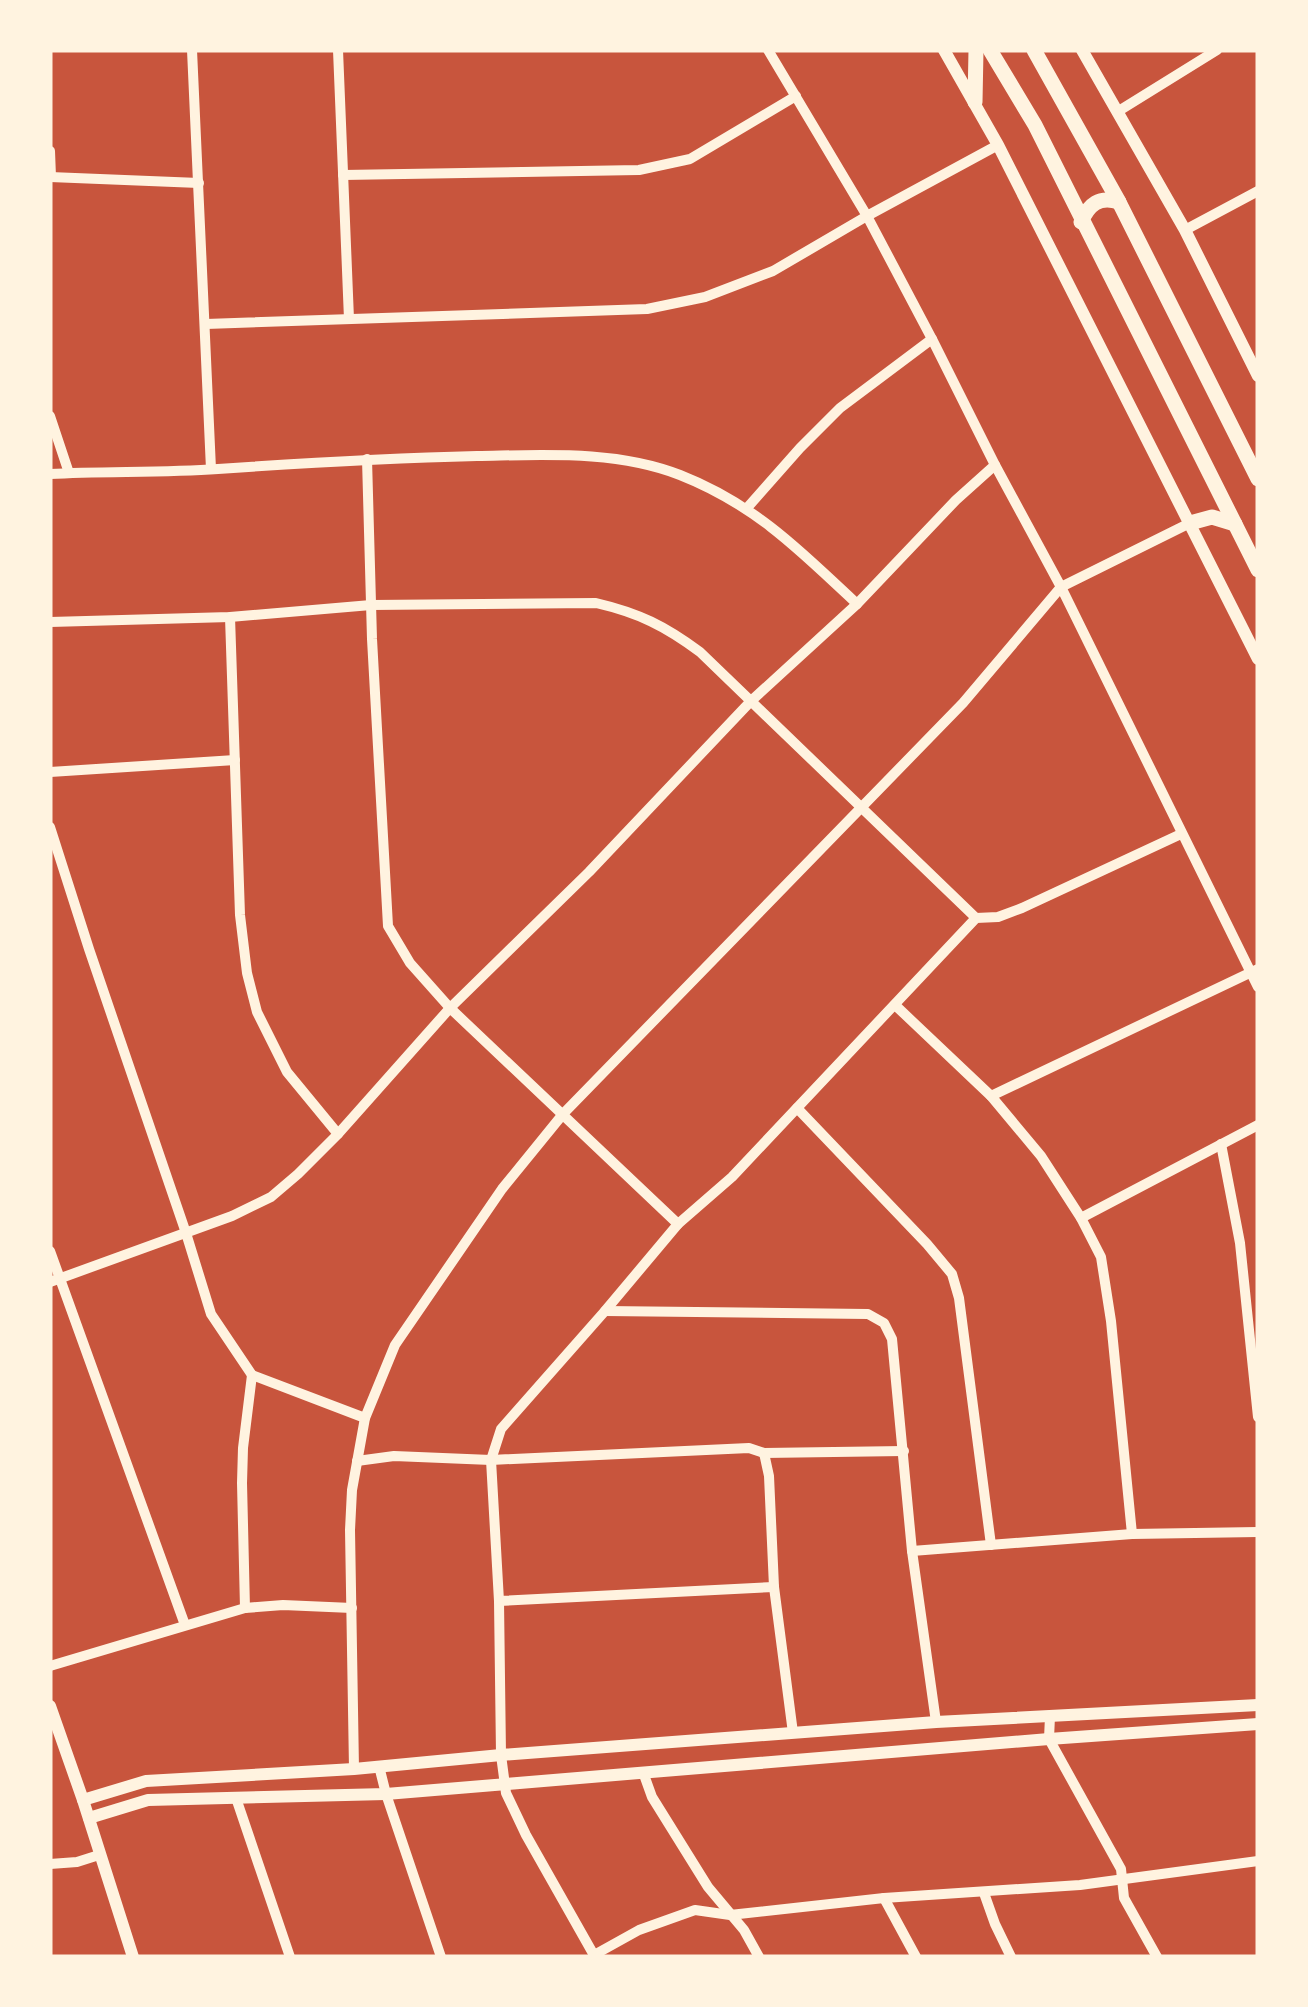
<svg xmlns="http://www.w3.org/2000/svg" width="1308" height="2007" font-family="Figtree,sans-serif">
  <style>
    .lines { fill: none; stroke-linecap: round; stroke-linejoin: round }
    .minor { stroke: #fff3e0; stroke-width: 10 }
    .tertiary { stroke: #fff3e0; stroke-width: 12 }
    .primary { stroke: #fff3e0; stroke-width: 15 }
  </style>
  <rect width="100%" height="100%" fill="#c8553d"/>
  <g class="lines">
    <g class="minor">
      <polyline points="192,50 211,469"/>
      <polyline points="338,50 349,319"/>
      <polyline points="768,50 867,216 932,339 995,465 1061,587 1258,987"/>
      <polyline points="1117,112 1217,50"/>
      <polyline points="50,151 51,177"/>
      <polyline points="343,175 639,170 690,159 796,96"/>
      <polyline points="50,177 199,183"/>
      <polyline points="1185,230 1258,191"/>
      <polyline points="206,324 647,309 705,297 773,271 867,216 998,145"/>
      <polyline points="50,416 69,473"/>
      <polyline points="367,459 372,639 388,926 410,963 450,1008 678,1224"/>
      <path d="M50,474C106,471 162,473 218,469C304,463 390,458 477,456C544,455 616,450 680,475C754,504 800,550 857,604"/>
      <polyline points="747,508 800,448 840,408 932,339"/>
      <polyline points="230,617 240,915 247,973 257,1012 287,1072 338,1134"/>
      <path d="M50,622L230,617L371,605L596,603C639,613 665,626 700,652L976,918"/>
      <polyline points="50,772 235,760"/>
      <polyline points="50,827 89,949 186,1233 211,1314 252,1375 365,1418"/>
      <polyline points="895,1005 991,1096 1041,1156 1081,1218 1101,1257 1111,1321 1132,1534"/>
      <polyline points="991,1096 1258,969"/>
      <polyline points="797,1108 927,1244 952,1274 959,1298 991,1545"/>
      <polyline points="1221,1144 1240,1243 1258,1417"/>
      <polyline points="1081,1218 1258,1125"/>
      <polyline points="50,1251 185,1625"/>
      <polyline points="50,1282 232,1216 271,1197 298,1174 338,1134 450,1008 589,872 751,701 857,604 956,500 995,465"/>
      <polyline points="605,1311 868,1314 884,1323 892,1339 912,1551 936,1722"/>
      <polyline points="764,1453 769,1476 774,1587 793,1733"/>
      <polyline points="357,1461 394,1456 491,1460 749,1448 764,1453 904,1451"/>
      <polyline points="912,1551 1132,1534 1258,1532"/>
      <polyline points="499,1601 774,1587"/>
      <polyline points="245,1608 242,1483 243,1448 252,1375"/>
      <polyline points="50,1666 245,1608 283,1605 352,1608"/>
      <polyline points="1050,1716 1049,1739 1121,1869 1124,1898 1157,1957"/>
      <polyline points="379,1766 386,1794 441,1957"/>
      <polyline points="354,1769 350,1530 352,1490 365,1418 395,1345 502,1189 563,1114 963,703 1061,587 1190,523"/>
      <polyline points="643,1772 652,1797 708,1887 744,1930 759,1957"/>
      <polyline points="236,1798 290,1957"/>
      <polyline points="50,1864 77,1862 99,1855"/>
      <polyline points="984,1893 995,1924 1011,1957"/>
      <polyline points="884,1898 916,1957"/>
      <polyline points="594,1955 639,1930 695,1910 730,1915 884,1898 1080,1885 1258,1861"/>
      <polyline points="595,1957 526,1835 506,1793 501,1755 499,1601 491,1460 501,1429 605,1311 678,1224 732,1177 976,918 998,917 1022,908 1181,834"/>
    </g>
    <g class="tertiary">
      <polyline points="944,50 998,145 1258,659"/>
      <polyline points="1082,50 1185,230 1258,376"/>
      <polyline points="50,1706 83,1800 133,1957"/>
      <polyline points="83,1800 146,1781 354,1769 501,1755 936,1722 1258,1705"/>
      <polyline points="89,1818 148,1800 386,1794 1049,1739 1258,1724"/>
    </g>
    <g class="primary">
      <polyline points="990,50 1035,125 1258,570"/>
      <polyline points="1034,50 1119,202 1258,479"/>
      <polyline points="975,102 976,50"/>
      <path d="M1081,222C1089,204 1099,196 1119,202"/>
      <polyline points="1190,523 1212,517 1235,524"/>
    </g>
  </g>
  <rect width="1308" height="2007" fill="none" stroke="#fff3e0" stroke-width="105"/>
</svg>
